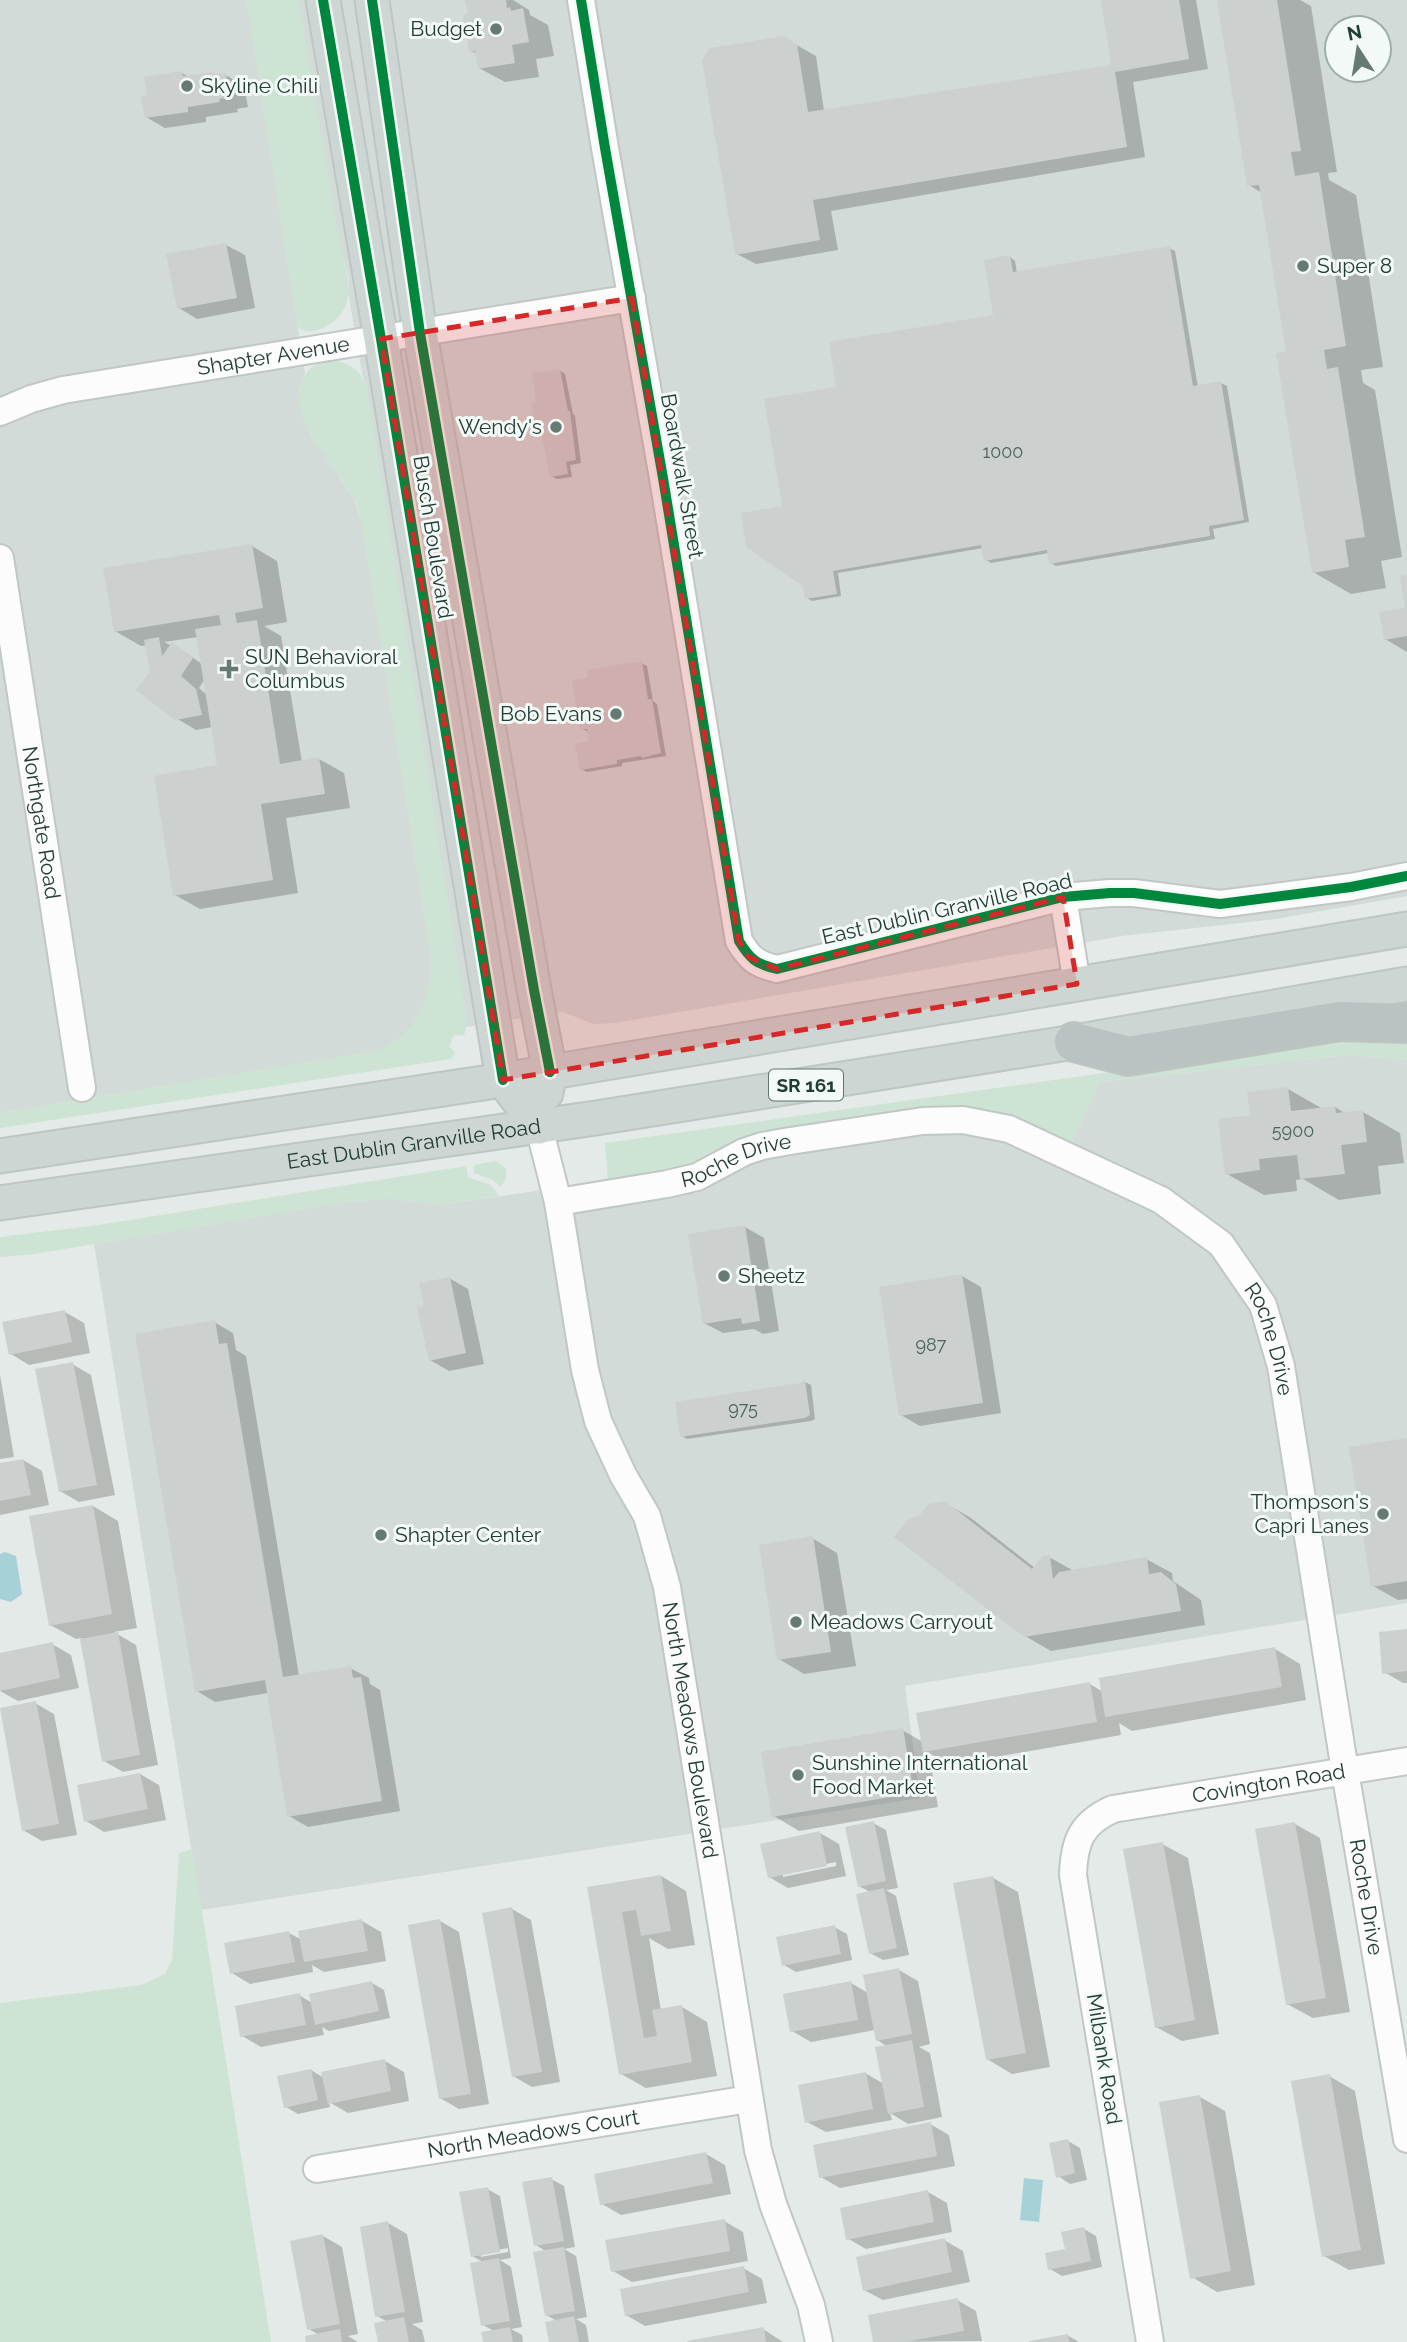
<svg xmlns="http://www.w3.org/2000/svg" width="1407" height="2342" font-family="Raleway,sans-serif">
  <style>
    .built { fill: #d2dbd7; fill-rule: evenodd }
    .green { fill: #cde3d4 }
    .water { fill: #a6d2d7 }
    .shadow { fill: #0003; fill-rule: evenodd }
    .building { fill: #ccd1cf }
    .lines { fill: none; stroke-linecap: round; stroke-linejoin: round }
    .minor-casing { stroke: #c1c7c4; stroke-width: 30 }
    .major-casing { stroke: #bdc6c2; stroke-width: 37 }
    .highway-casing { stroke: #bdc6c2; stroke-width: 42 }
    .minor { stroke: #fbfcfb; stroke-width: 26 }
    .major { stroke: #cdd6d3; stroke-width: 33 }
    .highway { stroke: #bac3c1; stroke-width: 38 }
    .cycleway-casing { stroke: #f3f9f6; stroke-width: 15 }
    .cycleway { stroke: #00873e; stroke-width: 10 }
    .marked { fill: #d62828; fill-opacity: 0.2; stroke: #d62828; stroke-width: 5; stroke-dasharray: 14 9; stroke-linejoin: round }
    .poi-dot { fill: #667a73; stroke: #f3f9f6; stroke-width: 2.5 }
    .labels { text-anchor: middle; stroke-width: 6; stroke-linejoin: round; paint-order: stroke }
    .number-label { font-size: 18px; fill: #4d635c }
    .shield { fill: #f3f9f6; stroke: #61756f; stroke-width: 2 }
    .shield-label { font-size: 19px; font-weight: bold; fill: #223d35 }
    .poi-label { font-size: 21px; fill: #223d35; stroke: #f3f9f6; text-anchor: start }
    .street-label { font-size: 21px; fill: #223d35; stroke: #f3f9f6 }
  </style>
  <rect width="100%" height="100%" fill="#e4eae7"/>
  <g class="built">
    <polygon points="0,0 247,0 305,373 299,390 311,435 353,497 362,522 431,956 431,980 425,1003 413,1025 397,1041 378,1051 0,1113"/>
    <path d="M297,0H1407V896L1276,919L1122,936L615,1023L594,1024L563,1012L466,1027L367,388L362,373L349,297V277L339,241ZM1337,28H1379V70H1337Z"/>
    <polygon points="1349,1055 1407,1060 1407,1603 905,1686 920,1798 201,1910 94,1244 339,1203 387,1198 439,1205 556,1188 695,1166 959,1108 986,1108 1072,1144 1099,1082"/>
  </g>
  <g class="green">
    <path d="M247,0H297L302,20L339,241C348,274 361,307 325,327C315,332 308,333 298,328Z"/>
    <path d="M336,360C353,365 361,371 367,387L466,1014V1027L464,1036L454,1035L449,1046L455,1053L451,1059L0,1128V1113L378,1051C419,1029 431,1002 431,956L362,522C359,514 357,504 353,497C335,465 288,421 302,381C308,366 320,361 336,360Z"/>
    <polygon points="1397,1039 1407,1040 1407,1060 1349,1055 1099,1082 1072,1144 986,1108 959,1108 695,1166 608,1180 605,1143 1332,1041"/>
    <polygon points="496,1161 506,1169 506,1179 501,1187 493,1180 474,1173 474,1165"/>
    <polygon points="466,1166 468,1177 491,1185 499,1196 439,1205 387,1198 339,1203 34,1254 0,1257 0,1237 99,1225"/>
    <polygon points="192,1849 271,2342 0,2342 0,2003 142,1985 165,1974 172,1960 179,1853"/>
  </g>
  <g class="water">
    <polygon points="5,1552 16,1556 22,1594 11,1602 0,1599 0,1554"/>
    <polygon points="1024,2178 1043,2180 1039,2222 1020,2220"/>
  </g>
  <g class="shadow">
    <polygon points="475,0 513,0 529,10 530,15 548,25 554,56 536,59 539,77 505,82 479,68 477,54 471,51 470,16"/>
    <polygon points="1103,0 1196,0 1208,69 1133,82 1145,157 831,211 838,250 756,264 737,254 784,38 816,56 824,111 1113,66"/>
    <polygon points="1219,0 1300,0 1311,6 1337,172 1328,173 1329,180 1356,195 1383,367 1361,370 1363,383 1375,390 1402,557 1381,561 1386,588 1351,594 1313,572 1288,353 1262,193 1249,185"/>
    <polygon points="182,73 189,77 214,73 218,76 226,75 244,86 248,107 237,109 238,112 206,117 206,122 165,128 146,117 149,97"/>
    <polygon points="226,245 245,255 255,308 197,319 179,308"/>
    <polygon points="1169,248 1175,251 1198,387 1221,383 1227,386 1249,522 1213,529 1215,539 1056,566 1051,563 1049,553 991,563 985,559 983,548 838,573 841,596 812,601 807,598 784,508 838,388 995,316 1010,257 1015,261 1017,273"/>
    <polygon points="559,370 565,374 573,414 575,416 581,463 570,465 572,477 557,479 551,476 541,424 536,421 538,403"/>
    <path d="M252,546L277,561L287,622L264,626L281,636L302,762L319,759L344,773L350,808L286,818L298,893L200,909L175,895L219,767L212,727L196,730L176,718L152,672L147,645L141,646L115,631ZM198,637L202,664L173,644L172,646L164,642ZM205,679L207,695L199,688Z"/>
    <polygon points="1407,609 1407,652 1385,639"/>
    <polygon points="641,663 647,666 653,701 657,704 666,756 622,763 622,766 587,772 581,769 591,743 589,732 582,729"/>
    <polygon points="1288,1089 1323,1109 1335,1107 1346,1114 1363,1112 1400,1133 1404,1163 1378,1166 1381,1194 1339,1200 1303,1179 1296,1180 1297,1191 1264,1195 1227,1174 1252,1117"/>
    <polygon points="745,1227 764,1238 779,1331 763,1334 754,1329 723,1333 704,1323"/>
    <polygon points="962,1276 981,1287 1001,1413 920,1426 901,1415"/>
    <polygon points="449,1278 468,1289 484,1364 449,1371 430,1360 426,1307"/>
    <polygon points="65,1312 84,1323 90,1353 29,1365 11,1354"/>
    <polygon points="214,1322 233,1333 236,1350 246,1356 299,1676 350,1668 369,1678 370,1684 380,1690 400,1811 308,1827 289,1816 268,1693 215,1702 197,1691"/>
    <polygon points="72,1364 91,1375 115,1495 79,1502 60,1491"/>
    <polygon points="0,1375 14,1457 0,1459"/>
    <polygon points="805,1382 811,1385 815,1419 811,1421 687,1439 682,1436"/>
    <polygon points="1407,1439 1407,1599 1398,1600 1373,1586"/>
    <polygon points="23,1460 42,1471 49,1505 0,1515 0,1465"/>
    <polygon points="945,1503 971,1518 1035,1568 1049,1557 1074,1571 1146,1559 1172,1573 1173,1581 1201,1600 1205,1625 1051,1651 1025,1636 920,1518"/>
    <polygon points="93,1506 118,1521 137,1628 114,1632 136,1645 158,1765 123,1772 104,1761 82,1638 76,1639 50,1625"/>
    <polygon points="812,1538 837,1553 856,1666 804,1674 779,1659"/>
    <polygon points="1407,1631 1407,1683 1403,1683 1384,1672"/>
    <polygon points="52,1644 71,1655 79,1688 18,1701 0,1691 0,1655"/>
    <polygon points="1275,1649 1300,1664 1306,1700 1132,1731 1119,1723 1121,1735 950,1765 929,1753 938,1807 799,1831 774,1816 902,1730 923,1742 1090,1684 1103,1692"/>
    <polygon points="35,1703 54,1714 77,1835 42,1841 23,1830"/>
    <polygon points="140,1774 159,1785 166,1820 104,1832 86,1821"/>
    <polygon points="873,1823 886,1830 898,1888 886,1890 896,1896 909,1955 883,1960 870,1953 870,1892 859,1886"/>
    <polygon points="1295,1824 1320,1838 1350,2012 1313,2018 1287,2004"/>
    <path d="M820,1833L839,1844L846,1876L788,1888L769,1877ZM836,1862V1866L783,1877V1873Z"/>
    <polygon points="1162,1844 1188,1858 1219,2034 1182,2041 1156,2027"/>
    <polygon points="661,1876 686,1891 695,1945 668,1949 649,1938 661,2011 682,2007 707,2022 717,2076 646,2088 621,2074 589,1889"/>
    <polygon points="993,1878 1018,1892 1050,2067 1012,2074 987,2059"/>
    <polygon points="512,1909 531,1920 560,2082 532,2087 513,2076"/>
    <polygon points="362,1921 381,1932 386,1961 324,1972 312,1965 313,1972 250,1984 232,1973 289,1933 302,1940"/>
    <polygon points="440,1921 459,1932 489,2104 459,2109 440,2098"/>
    <polygon points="834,1927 847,1934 852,1960 796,1972 784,1965"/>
    <polygon points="899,1970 918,1981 930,2044 919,2047 930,2053 942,2117 908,2124 890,2113 892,2120 826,2132 807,2122 865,2073 884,2084 888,2047 877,2040 875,2030 811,2042 792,2031 851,1983 868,1993"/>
    <polygon points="372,1983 384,1990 390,2018 329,2031 322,2027 324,2035 261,2047 242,2036 299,1995 312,2003"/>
    <polygon points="385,2061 404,2072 409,2101 348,2113 329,2102 330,2107 298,2114 286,2107 311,2070 324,2078"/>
    <polygon points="1329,2076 1355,2091 1385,2264 1349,2270 1324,2256"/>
    <polygon points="1200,2097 1225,2111 1255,2285 1217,2292 1192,2277"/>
    <polygon points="930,2124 949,2135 955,2166 840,2188 821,2177"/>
    <polygon points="1068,2141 1080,2148 1087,2180 1070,2184 1058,2176"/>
    <polygon points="706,2154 725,2165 731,2194 621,2215 602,2204"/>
    <polygon points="551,2179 564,2186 575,2247 564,2249 576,2256 587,2317 576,2319 586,2325 589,2342 551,2342 557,2321 546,2315 547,2252 536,2245"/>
    <path d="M487,2189L500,2196L511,2258L500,2260L511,2267L522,2327L511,2329L522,2335L523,2342H485L494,2331L483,2325V2262L472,2256ZM508,2248V2252L481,2257V2253Z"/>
    <polygon points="928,2192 947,2203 952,2232 866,2249 847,2238"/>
    <polygon points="724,2221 743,2232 748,2261 632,2282 613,2271"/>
    <polygon points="388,2223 407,2234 423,2322 412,2324 422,2330 425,2342 380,2342 388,2322 377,2316"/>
    <polygon points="1084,2229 1096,2236 1102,2267 1062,2276 1050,2269"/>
    <polygon points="323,2236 342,2247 358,2334 348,2336 358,2342 308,2342 319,2335 309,2329"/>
    <polygon points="944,2240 963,2251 970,2282 883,2300 864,2290"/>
    <polygon points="743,2268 762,2279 767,2303 645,2326 626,2315"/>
    <polygon points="957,2300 976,2311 982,2341 875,2342"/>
    <polygon points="763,2329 783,2342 689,2342"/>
    <polygon points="1067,2335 1079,2342 1032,2342"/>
  </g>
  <g class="building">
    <polygon points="465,0 506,0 507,8 510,7 511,11 523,8 529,42 512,45 515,63 478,69 475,51 469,52 463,15 468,14"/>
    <polygon points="1101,0 1179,0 1189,59 1115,72 1127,147 813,200 820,240 735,255 702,60 710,48 784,36 797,44 808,112 1111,65"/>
    <polygon points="1217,0 1277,0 1301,151 1291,152 1295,176 1319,172 1346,346 1324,350 1327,369 1338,367 1365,537 1345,540 1349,567 1312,573 1276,353 1286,352 1259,185 1247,186"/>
    <polygon points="182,71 183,76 214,72 215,74 226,73 230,97 219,99 220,102 188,107 188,112 145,118 141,96 147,95 144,77"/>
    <polygon points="226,243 237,298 177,309 166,254"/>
    <polygon points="1170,246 1193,386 1221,381 1244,520 1209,526 1210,536 1049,564 1047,550 984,561 981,545 833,571 837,594 805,599 803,586 746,547 741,513 782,506 764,399 836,387 829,342 993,315 984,260 1010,255 1013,272"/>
    <polygon points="560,369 568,411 570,411 576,460 566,462 568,474 550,477 539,421 535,422 531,402 536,401 532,373"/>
    <polygon points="252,544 263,608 235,613 237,623 257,620 280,764 319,757 325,794 261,804 273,880 173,896 154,776 217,765 195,629 221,625 219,615 114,632 103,568"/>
    <polygon points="1407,575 1407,636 1384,640 1379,612 1405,608 1400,576"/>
    <polygon points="159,637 162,656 172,642 193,658 181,676 196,689 202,715 175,720 136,690 150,672 144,640"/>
    <polygon points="642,661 648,699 652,699 661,753 642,758 641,756 617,760 617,764 580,770 575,744 589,741 587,729 580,730 572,681 588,678 587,670"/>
    <polygon points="1288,1087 1291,1111 1335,1106 1336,1113 1363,1110 1367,1142 1341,1145 1345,1174 1300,1179 1297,1155 1259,1159 1260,1170 1225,1175 1218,1119 1250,1115 1247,1092"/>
    <polygon points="745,1225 760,1321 742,1324 741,1318 703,1324 688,1234"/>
    <polygon points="962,1274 983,1403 899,1416 879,1287"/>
    <polygon points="450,1277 466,1353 429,1361 417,1307 424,1306 419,1283"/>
    <polygon points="65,1310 72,1342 9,1355 2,1322"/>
    <polygon points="215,1320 219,1344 227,1343 283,1677 351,1666 353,1678 361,1677 382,1801 287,1817 265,1680 195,1692 135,1334"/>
    <polygon points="73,1362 97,1485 59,1492 35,1369"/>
    <polygon points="805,1380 810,1415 805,1418 680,1437 675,1402 800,1383"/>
    <polygon points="1407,1438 1407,1581 1371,1587 1349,1447"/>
    <polygon points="23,1459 31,1495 0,1501 0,1463"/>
    <polygon points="945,1501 1032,1569 1043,1556 1050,1555 1053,1579 1059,1572 1147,1557 1149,1574 1161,1572 1176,1584 1181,1611 1024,1637 894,1537 909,1518 919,1516 928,1504"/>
    <polygon points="93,1505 112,1614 49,1626 29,1516"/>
    <polygon points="813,1536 831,1652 777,1660 759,1545"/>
    <polygon points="1407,1629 1407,1671 1382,1674 1379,1632"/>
    <polygon points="118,1632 140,1755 102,1762 80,1639"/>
    <polygon points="53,1642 60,1678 0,1691 0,1653"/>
    <polygon points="1275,1647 1282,1687 1105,1717 1099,1678"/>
    <polygon points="1090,1682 1097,1722 923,1752 916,1713"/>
    <polygon points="36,1701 59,1824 22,1831 0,1708"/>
    <polygon points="903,1728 914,1793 772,1817 761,1752"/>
    <polygon points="140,1773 148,1809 84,1822 77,1785"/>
    <polygon points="874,1821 886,1881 858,1887 845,1827"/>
    <polygon points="1295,1822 1326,1998 1286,2005 1255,1829"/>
    <polygon points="820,1831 827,1866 768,1878 760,1844"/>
    <polygon points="1163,1842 1195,2020 1155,2028 1123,1849"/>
    <polygon points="661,1875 671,1931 641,1936 636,1910 622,1912 644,2038 657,2036 652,2010 682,2005 692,2062 619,2075 587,1887"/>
    <polygon points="993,1876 1026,2053 986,2060 953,1883"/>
    <polygon points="884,1888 897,1948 869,1954 856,1894"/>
    <polygon points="512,1907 542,2072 512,2077 482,1913"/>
    <polygon points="362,1919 368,1951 304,1962 298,1931"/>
    <polygon points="440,1919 471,2094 439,2099 408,1925"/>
    <polygon points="835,1925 841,1954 782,1966 776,1937"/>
    <polygon points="289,1931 295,1962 230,1974 224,1943"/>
    <polygon points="899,1968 912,2034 876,2041 863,1975"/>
    <polygon points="372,1981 379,2011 315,2025 309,1994"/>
    <polygon points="851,1981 858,2020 790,2032 783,1994"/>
    <polygon points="300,1993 306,2025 240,2037 235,2006"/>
    <polygon points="912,2040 924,2107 888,2114 875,2047"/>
    <polygon points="385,2059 391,2091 328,2104 321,2072"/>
    <polygon points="311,2069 318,2100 284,2108 277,2076"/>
    <polygon points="866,2072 873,2109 805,2123 798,2085"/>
    <polygon points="1330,2074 1361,2250 1322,2257 1291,2081"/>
    <polygon points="1200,2095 1231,2271 1190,2279 1159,2102"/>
    <polygon points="931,2122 937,2156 819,2178 813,2145"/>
    <polygon points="1068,2139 1075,2173 1056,2178 1049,2143"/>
    <polygon points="706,2152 713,2183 600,2205 594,2174"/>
    <polygon points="552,2177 564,2241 534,2246 522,2182"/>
    <polygon points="488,2187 500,2252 471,2257 459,2192"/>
    <polygon points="928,2190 934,2222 846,2240 840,2208"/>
    <polygon points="725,2219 730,2251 611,2272 605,2240"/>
    <polygon points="388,2221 405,2312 375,2317 360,2227"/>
    <polygon points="1084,2227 1091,2261 1048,2270 1045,2253 1065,2249 1061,2232"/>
    <polygon points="323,2234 340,2324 307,2330 290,2241"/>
    <polygon points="945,2238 952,2272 863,2291 856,2257"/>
    <polygon points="564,2247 575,2311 545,2316 533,2252"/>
    <polygon points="499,2258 510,2321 481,2326 470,2263"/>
    <polygon points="744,2266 749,2292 625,2316 620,2289"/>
    <polygon points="958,2298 964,2331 905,2342 873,2342 868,2315"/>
    <polygon points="574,2316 579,2342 549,2342 545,2322"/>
    <polygon points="404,2317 409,2342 378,2342 374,2323"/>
    <polygon points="510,2327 513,2342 483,2342 481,2332"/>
    <polygon points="764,2327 766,2342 687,2342 687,2341"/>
    <polygon points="340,2329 342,2342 306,2342 305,2336"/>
    <polygon points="1068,2334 1069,2342 1029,2342 1029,2341"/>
  </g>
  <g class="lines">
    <defs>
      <g id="minor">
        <path d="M581,0L605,148L663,478L739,941C750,959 756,964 777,969L1063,897L1110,893H1134L1220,904L1351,887L1407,876"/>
        <path id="s1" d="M0,412L31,399L63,390L632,298"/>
        <path id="s2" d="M0,558L82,1088"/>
        <polyline points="1063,897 1077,984"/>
        <path id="s3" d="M539,1127L558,1202L585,1370L598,1421L623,1475L647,1516L667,1587L758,2150L773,2204L811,2305L819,2342"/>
        <path id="s4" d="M558,1202L667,1184L697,1177L744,1152L762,1146L790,1141L923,1121L963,1120L1009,1129L1161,1200L1221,1244L1263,1305L1281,1366L1345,1771L1407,2139"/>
        <path id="s5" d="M317,2169L749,2099"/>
        <path id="s6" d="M1150,2342L1073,1875C1074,1842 1081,1823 1113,1809L1407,1761"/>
      </g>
      <g id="major">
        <polyline points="323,0 381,339 503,1080 539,1127"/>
        <polyline points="372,0 420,333 534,990 550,1072 546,1093"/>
        <polyline points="0,1156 503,1080 1407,929"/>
        <path id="s7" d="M0,1203L596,1118L1074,1042L1407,984"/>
      </g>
      <polyline id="highway" points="1074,1042 1128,1056 1340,1021 1407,1023"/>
    </defs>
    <use href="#minor" class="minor-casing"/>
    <use href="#major" class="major-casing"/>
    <use href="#highway" class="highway-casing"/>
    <use href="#minor" class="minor"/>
    <use href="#major" class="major"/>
    <use href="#highway" class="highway"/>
    <defs>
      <g id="cycleway">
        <polyline points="323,0 381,339 503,1080"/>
        <polyline points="372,0 420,333 534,990 550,1072"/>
        <path d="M581,0L605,148L663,478L739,941C750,959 756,964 777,969L1063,897L1110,893H1134L1220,904L1351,887L1407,876"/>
      </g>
    </defs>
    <use href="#cycleway" class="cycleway-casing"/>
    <use href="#cycleway" class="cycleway"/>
  </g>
  <path class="marked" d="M632,298L739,941L749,957L777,969L1063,897L1077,984L503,1080L381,339Z"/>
  <g class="poi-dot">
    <circle cx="496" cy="29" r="7"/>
    <circle cx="187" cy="86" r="7"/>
    <circle cx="1303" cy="266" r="7"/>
    <circle cx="556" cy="427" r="7"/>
    <path d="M225.5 658.5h7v7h7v7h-7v7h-7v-7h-7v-7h7z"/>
    <circle cx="616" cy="714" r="7"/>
    <circle cx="724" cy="1276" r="7"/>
    <circle cx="1383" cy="1514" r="7"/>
    <circle cx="381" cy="1535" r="7"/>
    <circle cx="796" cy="1622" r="7"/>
    <circle cx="798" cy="1775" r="7"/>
  </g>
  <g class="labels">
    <g class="number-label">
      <text x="1003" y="458">1000</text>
      <text x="1293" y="1137">5900</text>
      <text x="931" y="1351">987</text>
      <text x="743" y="1415">975</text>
    </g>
    <rect class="shield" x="769" y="1069.5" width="74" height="31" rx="5"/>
    <g class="shield-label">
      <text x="806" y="1092">SR 161</text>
    </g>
    <g class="poi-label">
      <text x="482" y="36" text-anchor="end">Budget</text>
      <text x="201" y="93">Skyline Chili</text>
      <text x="1317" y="273">Super 8</text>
      <text x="542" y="434" text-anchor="end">Wendy's</text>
      <text x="245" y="664">SUN Behavioral<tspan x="245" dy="24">Columbus</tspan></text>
      <text x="602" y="721" text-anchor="end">Bob Evans</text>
      <text x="738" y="1283">Sheetz</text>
      <text x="1369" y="1509" text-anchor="end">Thompson's<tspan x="1369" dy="24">Capri Lanes</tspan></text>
      <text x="395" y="1542">Shapter Center</text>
      <text x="810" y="1629">Meadows Carryout</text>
      <text x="812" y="1770">Sunshine International<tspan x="812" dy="24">Food Market</tspan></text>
    </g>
    <g class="street-label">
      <text dy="7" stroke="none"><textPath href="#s1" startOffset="280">Shapter Avenue</textPath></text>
      <text transform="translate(682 476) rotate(80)" y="7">Boardwalk Street</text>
      <text transform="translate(433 537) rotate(81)" y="7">Busch Boulevard</text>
      <text dy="7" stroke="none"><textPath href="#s2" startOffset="268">Northgate Road</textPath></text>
      <text transform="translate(947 909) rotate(-13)" y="7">East Dublin Granville Road</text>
      <text dy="7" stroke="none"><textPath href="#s7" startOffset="418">East Dublin Granville Road</textPath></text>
      <text dy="7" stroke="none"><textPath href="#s4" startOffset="184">Roche Drive</textPath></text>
      <text dy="7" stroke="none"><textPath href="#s4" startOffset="814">Roche Drive</textPath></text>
      <text dy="7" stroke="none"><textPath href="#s3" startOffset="626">North Meadows Boulevard</textPath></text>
      <text dy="7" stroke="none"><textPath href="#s6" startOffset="714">Covington Road</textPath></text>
      <text dy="7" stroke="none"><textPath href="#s4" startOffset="1381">Roche Drive</textPath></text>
      <text transform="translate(1104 2059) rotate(81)" y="7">Milbank Road</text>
      <text dy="7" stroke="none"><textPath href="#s5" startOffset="219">North Meadows Court</textPath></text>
    </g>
  </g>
  <g transform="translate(1358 49) rotate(348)"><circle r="33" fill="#f3f9f6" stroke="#9faea9" stroke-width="2"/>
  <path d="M0-5L12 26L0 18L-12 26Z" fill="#667a73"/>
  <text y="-10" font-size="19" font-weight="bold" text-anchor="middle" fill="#223d35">N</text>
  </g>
</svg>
